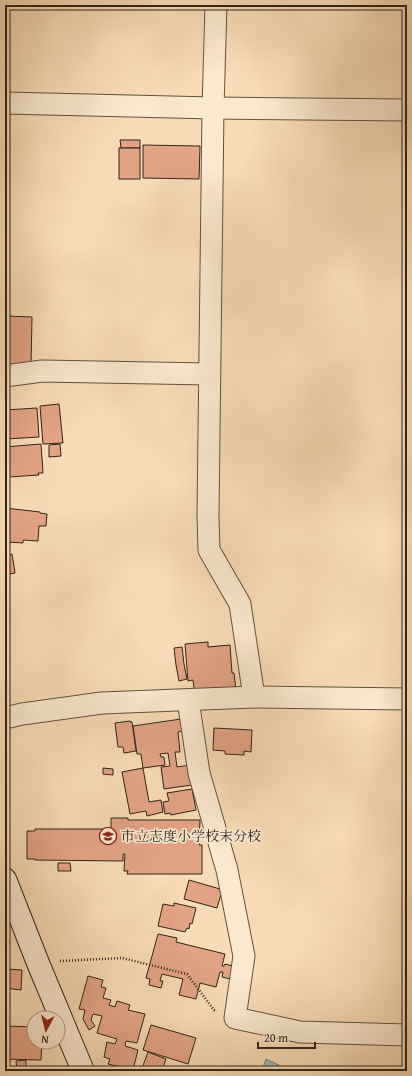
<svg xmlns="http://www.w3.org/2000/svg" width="412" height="1076" font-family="'Gentium Book Plus','Noto Serif JP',serif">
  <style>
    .water { fill: #a1b9b9; stroke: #737d79 }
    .building { fill: #e5a386; stroke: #2d241a }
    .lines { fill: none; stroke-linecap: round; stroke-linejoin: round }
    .street-casing { stroke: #605241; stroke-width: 23 }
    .secondary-casing { stroke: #2d241a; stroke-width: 24 }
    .path { stroke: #2d241a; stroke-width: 2.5; stroke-dasharray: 1 2; stroke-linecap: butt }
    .street { stroke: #fae8d0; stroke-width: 21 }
    .secondary { stroke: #fae8d0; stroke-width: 22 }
    .labels { text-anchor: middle; stroke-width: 3.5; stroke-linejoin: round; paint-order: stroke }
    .poi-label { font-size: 14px; fill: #2d241a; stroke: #fae8d0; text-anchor: start }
  </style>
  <rect width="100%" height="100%" fill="#f7dcb7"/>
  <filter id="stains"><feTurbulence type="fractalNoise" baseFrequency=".005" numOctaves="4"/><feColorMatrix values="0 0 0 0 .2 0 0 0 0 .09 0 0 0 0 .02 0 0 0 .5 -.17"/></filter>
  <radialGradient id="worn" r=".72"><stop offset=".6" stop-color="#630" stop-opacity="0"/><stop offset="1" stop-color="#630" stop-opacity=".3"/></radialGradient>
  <polygon class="water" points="266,1059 287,1069 310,1071 262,1071"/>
  <g class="building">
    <polygon points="120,140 140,140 140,148 121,148"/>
    <polygon points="143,145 200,146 199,179 143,178"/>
    <rect x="119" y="148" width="21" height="31"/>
    <polygon points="5,316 32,317 31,366 5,370"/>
    <polygon points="59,404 63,443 43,444 40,406"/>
    <polygon points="37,408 39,437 5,439 5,410"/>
    <polygon points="41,444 43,473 38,473 39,475 9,477 9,474 5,474 5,447"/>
    <polygon points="60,444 61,456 49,457 49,445"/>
    <polygon points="5,508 40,512 40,513 47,514 46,526 39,526 38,541 23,540 23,543 8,542 8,550 5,550"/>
    <polygon points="12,554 15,573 5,575 5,556"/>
    <polygon points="208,642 208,647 230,645 232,673 234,673 236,691 195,695 193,680 188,681 185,644"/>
    <polygon points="182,647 184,664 187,679 179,681 176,665 174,648"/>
    <polygon points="181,719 183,731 178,732 180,752 175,752 177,767 190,765 192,785 164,789 161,767 170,766 168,753 160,754 161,757 164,757 165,765 143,768 141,754 137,754 133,726"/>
    <polygon points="130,721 130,722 132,722 136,751 124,753 123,747 118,747 115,723"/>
    <polygon points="214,728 252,730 251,752 244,751 244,755 225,754 225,751 213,750"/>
    <polygon points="103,768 113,769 113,775 103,774"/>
    <polygon points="143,768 149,802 161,800 163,812 147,816 146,811 130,814 122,772"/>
    <polygon points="192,789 196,810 171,815 170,813 165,814 163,802 169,801 167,793"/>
    <polygon points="111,818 128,818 128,820 200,820 199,845 202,845 202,874 127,874 128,871 124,871 125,854 123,854 123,861 35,860 35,859 27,859 27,831 35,831 35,829 111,829"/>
    <polygon points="58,863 70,863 71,871 58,871"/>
    <polygon points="189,880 220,889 220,891 222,891 217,908 184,899"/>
    <polygon points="174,903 196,908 192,924 190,923 189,929 187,928 185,932 158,926 163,904 174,906"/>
    <polygon points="158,934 177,938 176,942 225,954 222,966 224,966 225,964 233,966 230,979 222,977 223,972 220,972 216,987 200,983 196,999 179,995 183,979 162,974 160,981 163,981 161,988 149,985 150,979 146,978"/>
    <polygon points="5,969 22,970 21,990 5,988"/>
    <polygon points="88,976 103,980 101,987 106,988 103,998 111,1000 109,1005 115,1007 117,1001 130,1005 128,1010 145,1014 137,1043 126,1041 125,1046 138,1050 133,1070 108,1064 110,1059 104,1057 107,1042 115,1044 117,1039 97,1033 102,1016 93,1014 91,1020 95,1026 89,1030 83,1019 85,1010 79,1009"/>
    <polygon points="151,1025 196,1038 188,1064 143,1050"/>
    <polygon points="5,1026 34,1027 34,1042 42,1042 41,1060 5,1059"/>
    <polygon points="148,1052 166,1059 162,1071 141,1071"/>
    <polygon points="26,1060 26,1071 20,1071 19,1069 17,1069 16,1061"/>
  </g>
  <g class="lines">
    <defs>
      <g id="street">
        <polyline points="216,5 213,108 208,516 209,550 240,604 254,697"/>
        <polyline points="5,103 213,108 407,110"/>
        <polyline points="5,376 42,371 209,374"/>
        <polyline points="188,700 199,773 227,870 244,956 235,1018 300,1032 407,1035"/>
        <polyline points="5,718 22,714 102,703 254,697 407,699"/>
      </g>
      <polyline id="secondary" points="5,879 38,963 83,1071"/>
    </defs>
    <use href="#street" class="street-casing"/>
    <use href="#secondary" class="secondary-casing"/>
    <polyline class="path" points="60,961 122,958 187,974 214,1010 217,1011"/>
    <use href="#street" class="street"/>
    <use href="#secondary" class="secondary"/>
  </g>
  <defs>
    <symbol id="school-ring" viewBox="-11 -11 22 22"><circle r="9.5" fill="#fae8d0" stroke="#8f2418" stroke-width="1.5"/><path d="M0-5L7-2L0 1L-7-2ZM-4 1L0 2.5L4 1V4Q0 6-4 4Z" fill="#8f2418"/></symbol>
  </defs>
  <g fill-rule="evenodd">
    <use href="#school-ring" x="98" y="826" width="20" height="20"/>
  </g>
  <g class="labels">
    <g class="poi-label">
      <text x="121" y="841">市立志度小学校末分校</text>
    </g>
  </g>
  <rect width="412" height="1076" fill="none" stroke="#f7dcb7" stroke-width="20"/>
  <rect x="6" y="6" width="400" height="1064" fill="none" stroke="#2d241a" stroke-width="2"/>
  <rect x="10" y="10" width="392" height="1056" fill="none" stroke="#2d241a"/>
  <g transform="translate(46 1030) rotate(187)"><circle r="19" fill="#fae8d0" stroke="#a89a87"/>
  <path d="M0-3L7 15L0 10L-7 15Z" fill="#8f2418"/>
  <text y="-6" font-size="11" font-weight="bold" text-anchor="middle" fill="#2d241a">N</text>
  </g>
  <path d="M258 1042v6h57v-6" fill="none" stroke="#2d241a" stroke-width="2"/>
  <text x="264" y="1042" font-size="12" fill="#2d241a" stroke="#fae8d0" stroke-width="3" paint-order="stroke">20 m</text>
  <rect width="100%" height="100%" filter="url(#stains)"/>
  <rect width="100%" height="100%" fill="url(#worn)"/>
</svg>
